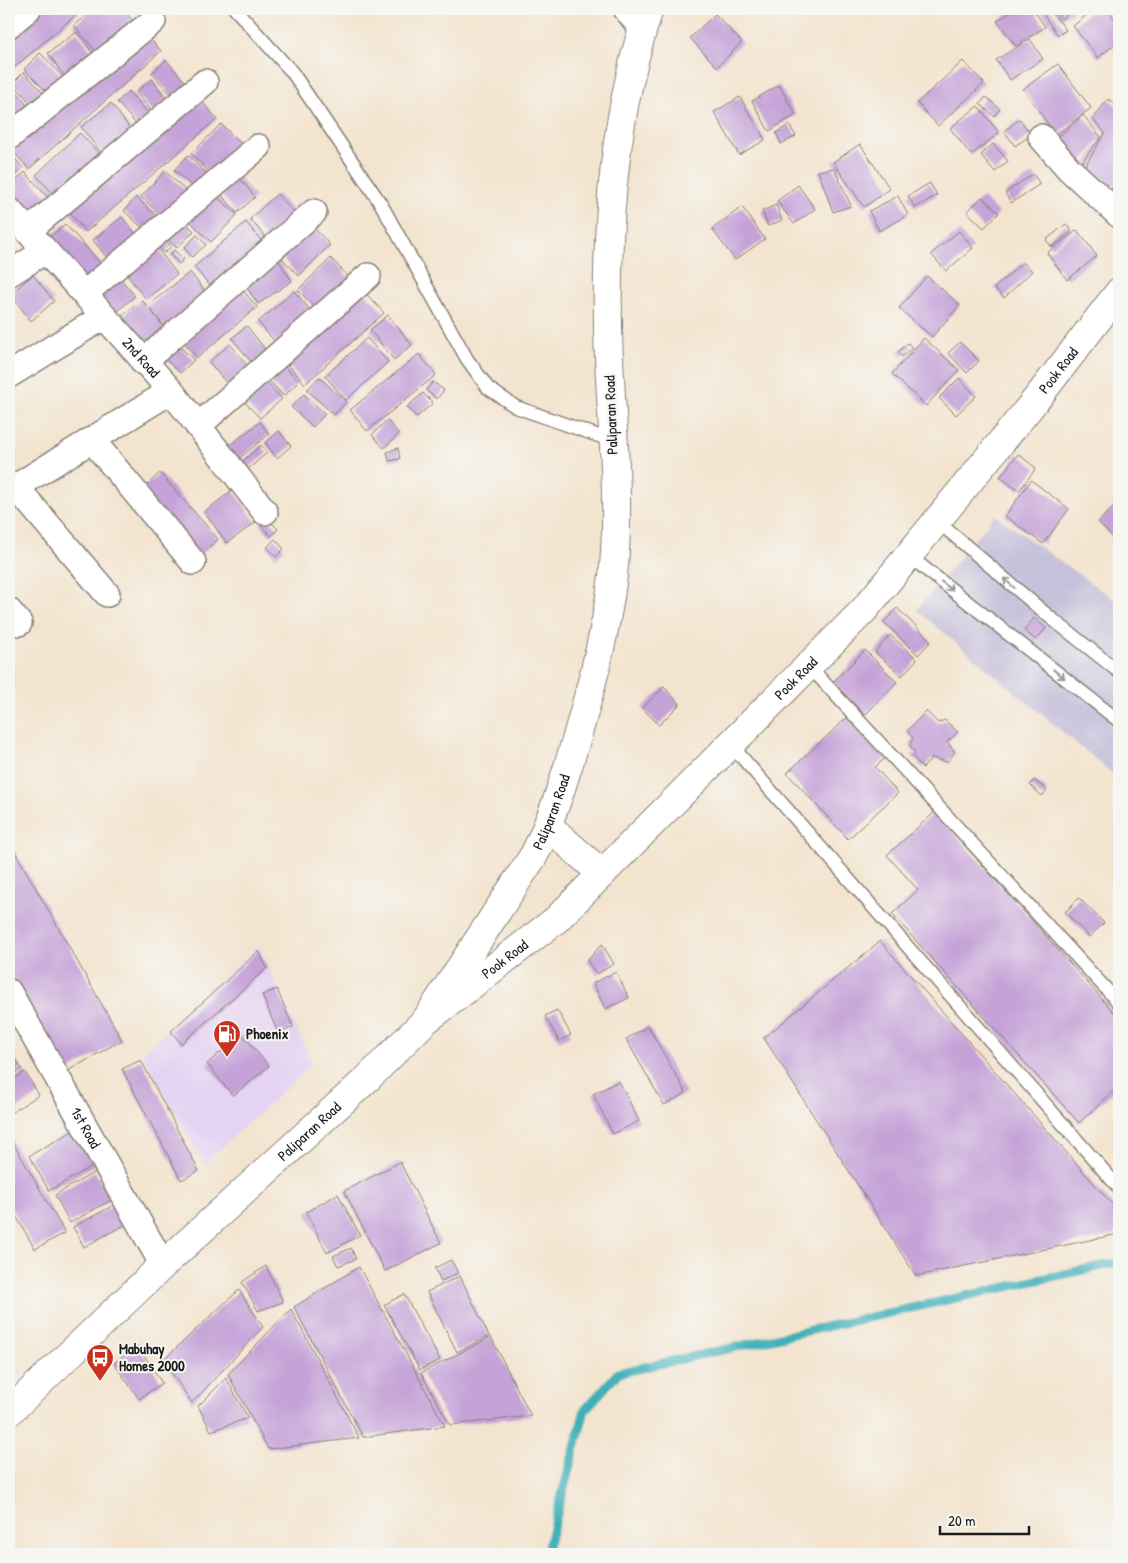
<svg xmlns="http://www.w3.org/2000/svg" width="1128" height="1563" font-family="'Patrick Hand',sans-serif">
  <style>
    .built { fill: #e4d3f2 }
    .industrial { fill: #c6c0da }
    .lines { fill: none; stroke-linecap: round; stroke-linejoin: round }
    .stream { stroke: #3fb0b9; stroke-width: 9 }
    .building { fill: #c5a2d8 }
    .lane-casing { stroke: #888076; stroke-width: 15 }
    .street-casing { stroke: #888076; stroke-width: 28 }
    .secondary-casing { stroke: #888076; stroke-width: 30 }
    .primary-casing { stroke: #888076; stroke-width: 30 }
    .lane { stroke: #fff; stroke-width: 12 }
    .street { stroke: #fff; stroke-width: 25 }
    .secondary { stroke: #fff; stroke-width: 28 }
    .primary { stroke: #fff; stroke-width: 28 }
    .oneway { stroke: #999 }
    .labels { text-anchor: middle; stroke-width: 4; stroke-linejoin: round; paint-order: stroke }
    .street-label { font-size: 15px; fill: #1c1c1c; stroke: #f6f6f2 }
    .poi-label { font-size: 15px; font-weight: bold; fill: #1c1c1c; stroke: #f6f6f2; text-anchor: start }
  </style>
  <rect width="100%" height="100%" fill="#f6f6f2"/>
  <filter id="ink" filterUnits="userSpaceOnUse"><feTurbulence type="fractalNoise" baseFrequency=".02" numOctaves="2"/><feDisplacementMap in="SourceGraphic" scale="10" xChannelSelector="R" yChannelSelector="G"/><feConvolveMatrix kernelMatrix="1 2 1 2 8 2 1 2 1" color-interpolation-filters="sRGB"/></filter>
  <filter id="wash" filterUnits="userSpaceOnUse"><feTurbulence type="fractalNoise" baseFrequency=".0096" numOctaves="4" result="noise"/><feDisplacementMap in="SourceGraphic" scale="20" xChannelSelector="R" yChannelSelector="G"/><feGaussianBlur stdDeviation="1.12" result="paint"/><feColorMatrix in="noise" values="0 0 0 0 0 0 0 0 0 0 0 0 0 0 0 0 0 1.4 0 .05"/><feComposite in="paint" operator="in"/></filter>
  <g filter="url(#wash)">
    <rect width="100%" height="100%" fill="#f3e4cf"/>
    <polygon class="built" points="259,946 312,1064 204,1164 142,1053"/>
    <polygon class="industrial" points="995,515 1119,603 1119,779 917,610"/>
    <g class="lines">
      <polyline class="stream" points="546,1554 585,1410 618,1373 1119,1262"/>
    </g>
    <g id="blocks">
      <g class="building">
        <polygon points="35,9 83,9 9,72 9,31"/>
        <polygon points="93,9 123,9 137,26 100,57 74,25"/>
        <polygon points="1015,9 1033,9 1045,27 1016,46 997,21"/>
        <polygon points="1039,9 1050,9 1066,30 1058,35"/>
        <polygon points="1054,9 1076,9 1061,19"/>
        <polygon points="1094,9 1107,9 1119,25 1119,41 1098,58 1073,26"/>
        <polygon points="715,14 742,42 717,67 690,38"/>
        <polygon points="141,29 161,51 29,169 10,148"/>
        <polygon points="77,32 97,59 67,80 48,53"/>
        <polygon points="1030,39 1043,59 1010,80 996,60"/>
        <polygon points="40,53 65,79 50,95 24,69"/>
        <polygon points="166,60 189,86 175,99 152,73"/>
        <polygon points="963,61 984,83 938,126 917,103"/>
        <polygon points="1058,64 1091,108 1056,135 1023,89"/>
        <polygon points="24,72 43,93 31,104 13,83"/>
        <polygon points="152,79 167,99 152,112 136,92"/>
        <polygon points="9,81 31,111 9,129"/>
        <polygon points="779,85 796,115 769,131 752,101"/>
        <polygon points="129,91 149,114 137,125 117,102"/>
        <polygon points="196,94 217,119 86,232 66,208"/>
        <polygon points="740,97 765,140 739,155 714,112"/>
        <polygon points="986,97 1000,109 994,116 980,104"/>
        <polygon points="1108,99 1119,107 1119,180 1108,192 1083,169 1105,133 1093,119"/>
        <polygon points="111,103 131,130 101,153 81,127"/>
        <polygon points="978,106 999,133 971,155 950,128"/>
        <polygon points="1083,115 1101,137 1079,166 1056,139"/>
        <polygon points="1020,119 1031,135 1015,146 1004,131"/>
        <polygon points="221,124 246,149 216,179 191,154"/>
        <polygon points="789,125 796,136 781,144 776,133"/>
        <polygon points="80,133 103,158 59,200 36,175"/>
        <polygon points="860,144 890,189 864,207 833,162"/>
        <polygon points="993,144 1008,161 995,172 981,155"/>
        <polygon points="9,151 23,168 9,181"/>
        <polygon points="188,155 207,174 194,188 174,170"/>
        <polygon points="834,168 851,206 833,212 818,171"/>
        <polygon points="165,171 188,193 164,218 141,197"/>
        <polygon points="25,172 48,198 22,221 9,205 9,187"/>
        <polygon points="1033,174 1040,184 1011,203 1005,193"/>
        <polygon points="238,176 255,197 237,213 219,192"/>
        <polygon points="930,183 937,195 915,208 908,196"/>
        <polygon points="798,185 815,209 794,224 777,201"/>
        <polygon points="211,191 237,215 211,242 186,217"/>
        <polygon points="277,194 297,215 269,241 250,219"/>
        <polygon points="898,196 908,215 879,231 869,211"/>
        <polygon points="136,197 158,217 145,230 124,211"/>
        <polygon points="982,197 999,213 984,228 967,212"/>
        <polygon points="776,205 782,220 768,226 762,211"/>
        <polygon points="742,207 765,239 735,260 712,229"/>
        <polygon points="179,216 194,231 177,248 162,234"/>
        <polygon points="122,217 140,239 111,263 93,240"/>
        <polygon points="307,220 330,245 299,276 275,251"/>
        <polygon points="246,222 264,244 212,288 194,267"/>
        <polygon points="65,224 105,268 83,288 42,244"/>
        <polygon points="1066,224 1072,231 1052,247 1046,240"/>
        <polygon points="1077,230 1097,256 1067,280 1047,253"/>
        <polygon points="959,231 973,248 946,271 931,254"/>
        <polygon points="197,235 206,245 192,257 184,248"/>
        <polygon points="161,237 171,246 165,253 155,244"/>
        <polygon points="155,245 177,274 146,299 123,270"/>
        <polygon points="174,250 184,259 179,264 170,255"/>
        <polygon points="276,257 292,281 258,304 242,280"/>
        <polygon points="331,258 352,281 319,312 298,290"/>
        <polygon points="1023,262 1032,271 1004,298 994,288"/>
        <polygon points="190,272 207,294 166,328 150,309 166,330 137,354 112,324 142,300 147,306"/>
        <polygon points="33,275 54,301 31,321 10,294"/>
        <polygon points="927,276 960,305 932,337 899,308"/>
        <polygon points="119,277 135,296 107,320 91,301"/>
        <polygon points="239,286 257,307 197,358 180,337"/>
        <polygon points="362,289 384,313 305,384 284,360"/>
        <polygon points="294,291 313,313 277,344 258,322"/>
        <polygon points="388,315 412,345 394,360 370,330"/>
        <polygon points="247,326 271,357 256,368 232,338"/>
        <polygon points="367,338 388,362 346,400 325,376"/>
        <polygon points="924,338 959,370 926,406 892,374"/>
        <polygon points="172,339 194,360 180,373 158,352"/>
        <polygon points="960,342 979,361 967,373 948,353"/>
        <polygon points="908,343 912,348 902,357 898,352"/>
        <polygon points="230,344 253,373 232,390 209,362"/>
        <polygon points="419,354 436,375 367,431 350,410"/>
        <polygon points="282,364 299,381 284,396 267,379"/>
        <polygon points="261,377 282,399 260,418 240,397"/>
        <polygon points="319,377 346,402 334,415 307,390"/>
        <polygon points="959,378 976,396 956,415 939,398"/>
        <polygon points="433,382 444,390 437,399 426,390"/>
        <polygon points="423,393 433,403 417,417 407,407"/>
        <polygon points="304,394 325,414 313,427 291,407"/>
        <polygon points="387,420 399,434 384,448 372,435"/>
        <polygon points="260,422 269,434 231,465 221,452"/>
        <polygon points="279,431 291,446 277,458 265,443"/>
        <polygon points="261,445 267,453 242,474 236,467"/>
        <polygon points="398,448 400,459 389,461 387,452"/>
        <polygon points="1018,454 1036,468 1019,491 1000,477"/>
        <polygon points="160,473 218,539 185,569 127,503"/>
        <polygon points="1031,480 1069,509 1043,544 1005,516"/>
        <polygon points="233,490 256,522 227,543 204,512"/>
        <polygon points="1119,502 1119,544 1098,522"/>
        <polygon points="267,518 278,529 271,536 260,525"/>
        <polygon points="275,539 284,549 276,557 267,547"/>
        <polygon points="897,608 931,641 918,655 884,622"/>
        <polygon points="1034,618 1046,628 1036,640 1024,630"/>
        <polygon points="890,635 917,659 902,676 875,652"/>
        <polygon points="865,650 897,682 865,715 833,682"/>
        <polygon points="664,687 680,704 659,725 642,708"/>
        <polygon points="926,711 938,723 945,720 958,732 947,742 955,752 947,762 932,758 923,768 912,756 915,753 910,745 913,738 907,731"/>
        <polygon points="851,714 889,755 875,767 898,793 848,839 787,773"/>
        <polygon points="1034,780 1047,790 1042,796 1030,785"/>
        <polygon points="935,812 1119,1018 1119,1086 1079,1123 892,914 918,890 887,855"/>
        <polygon points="9,841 122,1040 66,1072 9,973"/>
        <polygon points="1079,898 1104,923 1089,937 1065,912"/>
        <polygon points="880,941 1119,1212 1119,1231 1114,1235 916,1276 764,1038"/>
        <polygon points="602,944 614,964 597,974 587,961"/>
        <polygon points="259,951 267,968 181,1044 171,1031"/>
        <polygon points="616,972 629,998 605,1009 593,983"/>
        <polygon points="277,989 293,1027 278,1033 262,995"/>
        <polygon points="557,1010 571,1035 559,1041 545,1016"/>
        <polygon points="648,1026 686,1093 664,1105 626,1039"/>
        <polygon points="242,1034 269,1066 233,1096 207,1064"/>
        <polygon points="13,1055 22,1069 9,1077 9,1058"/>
        <polygon points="141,1060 199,1171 181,1180 122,1069"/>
        <polygon points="25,1072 39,1095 9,1114 9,1082"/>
        <polygon points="619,1081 639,1121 613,1134 593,1094"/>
        <polygon points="76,1129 96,1164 49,1191 29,1156"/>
        <polygon points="9,1136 65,1233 35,1249 9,1204"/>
        <polygon points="400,1162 441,1243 385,1271 344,1191"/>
        <polygon points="95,1172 111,1200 70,1223 55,1195"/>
        <polygon points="338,1194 360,1235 327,1253 306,1212"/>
        <polygon points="116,1204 126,1224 84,1247 73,1227"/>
        <polygon points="351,1248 356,1259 338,1266 333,1256"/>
        <polygon points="451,1260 458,1273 441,1281 435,1268"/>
        <polygon points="266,1266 283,1302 258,1311 242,1282"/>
        <polygon points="359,1267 445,1426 363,1437 294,1307"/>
        <polygon points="460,1276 489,1336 457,1352 427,1292"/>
        <polygon points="239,1290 263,1327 192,1403 163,1360"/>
        <polygon points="404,1294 440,1360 420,1370 384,1305"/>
        <polygon points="291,1309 359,1438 268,1449 228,1374"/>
        <polygon points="491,1337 531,1416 450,1425 421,1373"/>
        <polygon points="138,1346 162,1383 139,1399 114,1363"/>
        <polygon points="226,1378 248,1418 211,1431 198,1406"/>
      </g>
    </g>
  </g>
  <g filter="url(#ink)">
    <use href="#blocks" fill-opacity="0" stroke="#888076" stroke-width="1"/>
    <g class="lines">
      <defs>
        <g id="lane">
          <polyline points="235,9 292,72 381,204 467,359 488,388 516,407 613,441"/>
          <polyline points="937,521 1046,614 1119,672"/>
          <polyline points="909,556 1119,721"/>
          <polyline points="809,666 1119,1003"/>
          <polyline points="731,745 1119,1188"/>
        </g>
        <g id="street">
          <polyline points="626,9 642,29"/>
          <polyline points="9,25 28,9"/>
          <polyline points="9,137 153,21"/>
          <polyline points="1041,137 1069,169 1119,215"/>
          <path id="s1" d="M9,210L171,391L265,512"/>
          <polyline points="28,231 205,82"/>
          <polyline points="9,274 45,251"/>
          <polyline points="84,294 258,147"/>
          <polyline points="143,362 314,212"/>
          <polyline points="9,375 103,317"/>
          <polyline points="198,426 368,276"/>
          <polyline points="92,440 193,562"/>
          <polyline points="16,487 107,594"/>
          <polyline points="9,491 171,391"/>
          <polyline points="9,611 19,623"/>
          <path id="s2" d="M9,992L163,1265"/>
        </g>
        <g id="secondary">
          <path id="s3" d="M429,1018L557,919L864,610L1038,397L1119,292"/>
        </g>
        <g id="primary">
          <polyline points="548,826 602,874"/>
          <path id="s4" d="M9,1412L163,1265L368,1078L426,1020L534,855C553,817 565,777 577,737C592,684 606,631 613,576C622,493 609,408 608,325C606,217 615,112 649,9"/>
        </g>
      </defs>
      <use href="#lane" class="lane-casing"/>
      <use href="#street" class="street-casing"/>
      <use href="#secondary" class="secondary-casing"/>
      <use href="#primary" class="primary-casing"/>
      <use href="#lane" class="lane"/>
      <use href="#street" class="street"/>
      <use href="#secondary" class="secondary"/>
      <use href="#primary" class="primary"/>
    </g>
    <defs><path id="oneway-shaft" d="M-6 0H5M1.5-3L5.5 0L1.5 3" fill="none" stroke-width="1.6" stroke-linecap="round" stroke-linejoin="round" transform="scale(1.25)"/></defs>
    <g class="oneway">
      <use href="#oneway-shaft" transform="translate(1009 583) rotate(-139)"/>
      <use href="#oneway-shaft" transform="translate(947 586) rotate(38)"/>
      <use href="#oneway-shaft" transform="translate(1059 674) rotate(38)"/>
    </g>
  </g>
  <defs>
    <symbol id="fuel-pin" viewBox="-11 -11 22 30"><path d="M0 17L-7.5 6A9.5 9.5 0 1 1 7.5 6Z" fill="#c8321e" stroke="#f6f6f2"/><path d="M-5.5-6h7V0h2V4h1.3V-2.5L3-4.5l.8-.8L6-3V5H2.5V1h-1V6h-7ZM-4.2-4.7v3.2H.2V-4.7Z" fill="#fff"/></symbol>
    <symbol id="bus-pin" viewBox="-11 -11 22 30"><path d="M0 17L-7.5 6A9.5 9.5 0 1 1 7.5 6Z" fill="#c8321e" stroke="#f6f6f2"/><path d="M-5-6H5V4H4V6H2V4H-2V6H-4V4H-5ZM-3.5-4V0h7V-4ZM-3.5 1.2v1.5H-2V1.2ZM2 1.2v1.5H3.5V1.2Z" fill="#fff"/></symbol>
  </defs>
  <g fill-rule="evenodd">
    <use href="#fuel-pin" x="211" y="1018" width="32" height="43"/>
    <use href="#bus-pin" x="84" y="1342" width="32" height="43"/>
  </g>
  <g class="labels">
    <g class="street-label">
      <text dy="5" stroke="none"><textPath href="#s1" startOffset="198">2nd Road</textPath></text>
      <text dy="5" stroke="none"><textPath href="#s3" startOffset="906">Pook Road</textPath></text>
      <text transform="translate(611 415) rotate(-92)" y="5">Paliparan Road</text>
      <text dy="5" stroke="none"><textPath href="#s3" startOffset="501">Pook Road</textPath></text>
      <text dy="5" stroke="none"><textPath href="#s4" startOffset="816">Paliparan Road</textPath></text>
      <text dy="5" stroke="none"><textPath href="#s3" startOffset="96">Pook Road</textPath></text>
      <text dy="5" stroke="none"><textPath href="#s2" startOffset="156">1st Road</textPath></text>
      <text dy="5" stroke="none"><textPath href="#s4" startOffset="411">Paliparan Road</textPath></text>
    </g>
    <g class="poi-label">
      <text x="246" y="1039">Phoenix</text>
      <text x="119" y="1354">Mabuhay<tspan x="119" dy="17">Homes 2000</tspan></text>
    </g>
  </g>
  <rect width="1128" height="1563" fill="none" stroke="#f6f6f2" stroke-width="30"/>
  <path d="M940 1526v8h89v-8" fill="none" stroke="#1c1c1c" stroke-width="2.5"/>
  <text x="948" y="1526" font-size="15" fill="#1c1c1c" stroke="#f6f6f2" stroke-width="4" paint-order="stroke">20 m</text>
</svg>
